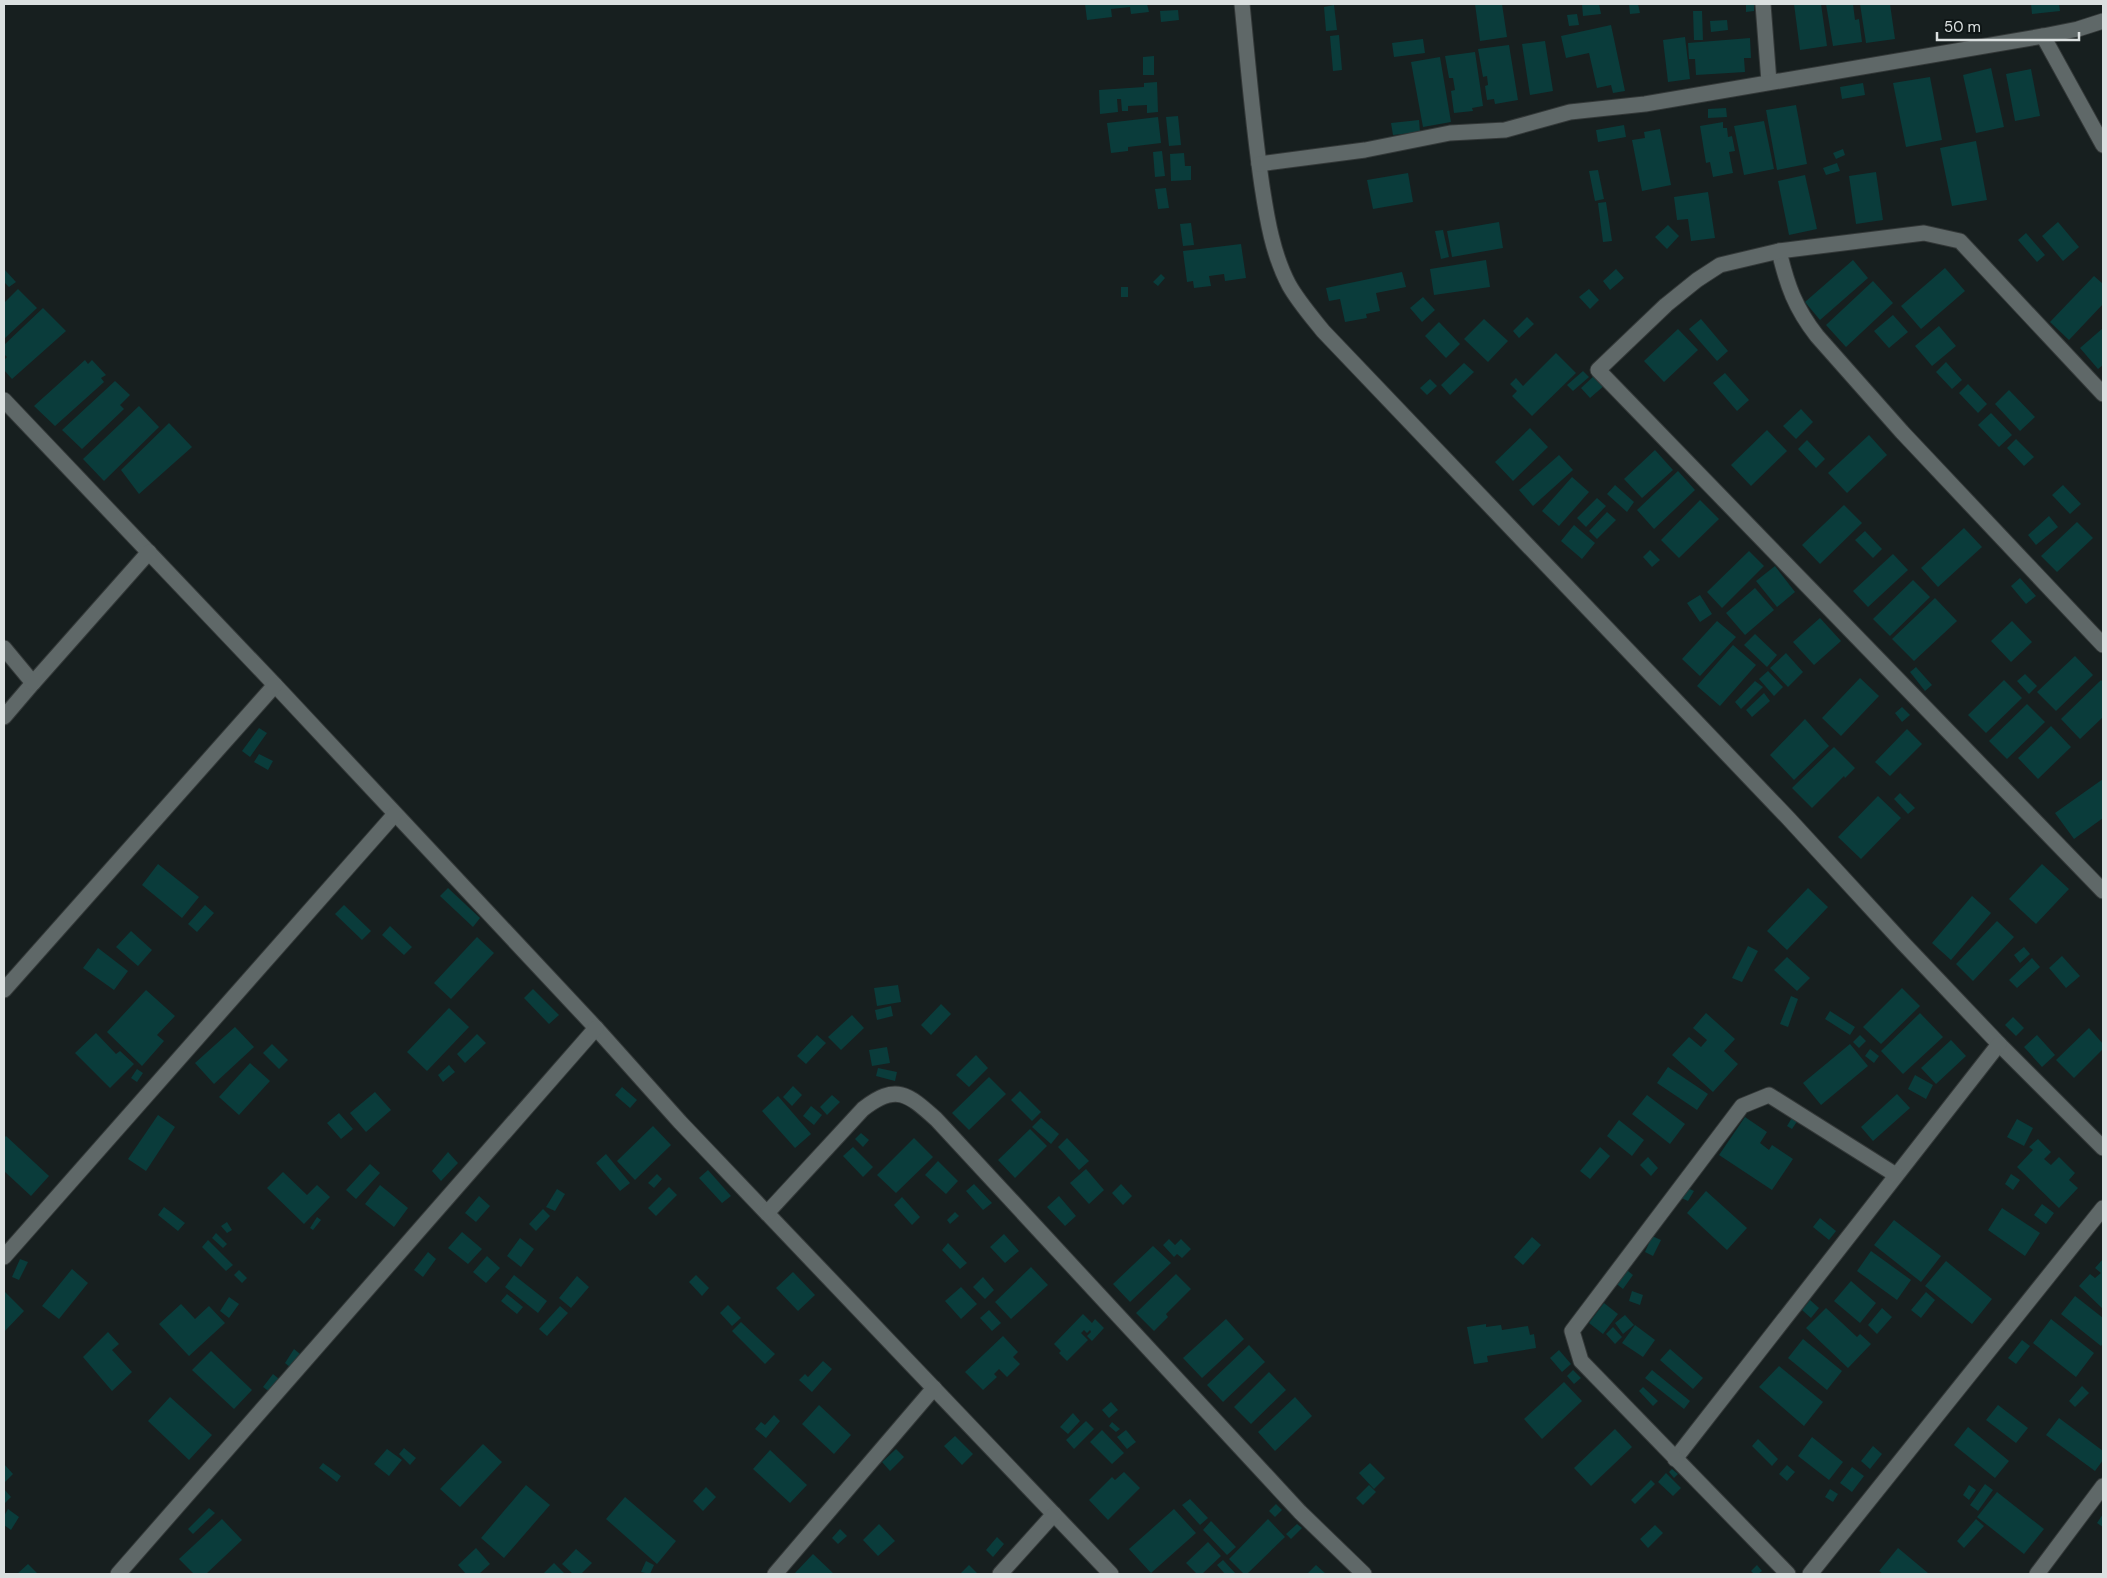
<svg xmlns="http://www.w3.org/2000/svg" width="2107" height="1578" font-family="'DM Sans',sans-serif">
  <style>
    .building { fill: #0a3c3b }
    .lines { fill: none; stroke-linecap: round; stroke-linejoin: round }
    .street-casing { stroke: #333838; stroke-width: 17 }
    .street { stroke: #5f6868; stroke-width: 15 }
  </style>
  <rect width="100%" height="100%" fill="#171f1f"/>
  <g class="building">
    <polygon points="1085,4 1147,4 1149,12 1131,14 1130,7 1111,9 1112,17 1087,20"/>
    <polygon points="1475,4 1502,4 1507,37 1480,41"/>
    <polygon points="1582,4 1599,4 1601,14 1583,16"/>
    <polygon points="1629,4 1638,4 1640,13 1630,14"/>
    <polygon points="1746,4 1754,4 1754,11 1746,12"/>
    <polygon points="1794,4 1821,4 1827,46 1800,50"/>
    <polygon points="1826,4 1853,4 1855,20 1859,19 1862,42 1833,46"/>
    <polygon points="1860,4 1890,4 1895,39 1866,43"/>
    <polygon points="2031,4 2059,4 2060,11 2032,14"/>
    <polygon points="1334,5 1337,30 1326,31 1324,7"/>
    <polygon points="1178,10 1179,20 1161,22 1160,11"/>
    <polygon points="1693,11 1702,11 1703,40 1694,40"/>
    <polygon points="1577,14 1579,25 1569,26 1567,15"/>
    <polygon points="1727,20 1728,30 1711,32 1710,21"/>
    <polygon points="1611,25 1625,91 1613,93 1611,85 1597,88 1589,53 1566,58 1561,36"/>
    <polygon points="1339,35 1342,70 1333,71 1330,36"/>
    <polygon points="1685,37 1690,79 1668,82 1663,40"/>
    <polygon points="1750,38 1751,58 1744,58 1745,72 1696,75 1695,59 1689,59 1688,43"/>
    <polygon points="1423,39 1425,53 1394,57 1392,43"/>
    <polygon points="1545,41 1553,91 1530,95 1522,44"/>
    <polygon points="1509,45 1518,100 1495,104 1494,99 1487,100 1485,86 1488,85 1487,76 1483,77 1478,49"/>
    <polygon points="1475,52 1483,106 1472,108 1473,111 1454,113 1451,91 1455,90 1453,78 1449,78 1445,56"/>
    <polygon points="1154,56 1154,75 1143,75 1143,57"/>
    <polygon points="1440,57 1451,122 1423,127 1411,62"/>
    <polygon points="1991,68 2004,127 1976,133 1963,75"/>
    <polygon points="2031,69 2040,116 2015,121 2006,74"/>
    <polygon points="1930,77 1942,140 1906,147 1893,83"/>
    <polygon points="1157,82 1158,112 1147,113 1147,105 1128,106 1128,111 1122,111 1121,99 1117,99 1118,112 1100,114 1099,90 1144,87 1144,83"/>
    <polygon points="1863,83 1865,95 1842,99 1840,87"/>
    <polygon points="1796,105 1807,164 1777,170 1766,110"/>
    <polygon points="1726,108 1727,117 1708,118 1708,109"/>
    <polygon points="1178,116 1181,145 1169,146 1166,117"/>
    <polygon points="1158,117 1161,143 1128,147 1128,151 1111,153 1107,123"/>
    <polygon points="1419,120 1420,132 1393,135 1391,123"/>
    <polygon points="1764,121 1774,169 1744,175 1734,126"/>
    <polygon points="1723,122 1723,128 1727,128 1728,137 1732,136 1735,151 1729,152 1733,173 1713,177 1710,162 1706,163 1700,126"/>
    <polygon points="1624,125 1626,137 1598,142 1596,130"/>
    <polygon points="1660,129 1671,185 1642,191 1632,140 1645,138 1644,132"/>
    <polygon points="1976,141 1987,200 1952,206 1940,148"/>
    <polygon points="1843,149 1845,155 1836,159 1833,153"/>
    <polygon points="1162,151 1165,176 1155,177 1153,152"/>
    <polygon points="1184,153 1185,166 1191,166 1191,180 1171,181 1170,154"/>
    <polygon points="1837,163 1840,171 1826,175 1823,168"/>
    <polygon points="1598,170 1604,199 1595,201 1589,171"/>
    <polygon points="1876,172 1883,220 1856,224 1849,176"/>
    <polygon points="1408,173 1413,202 1373,209 1367,180"/>
    <polygon points="1805,175 1817,229 1789,235 1778,181"/>
    <polygon points="1166,188 1169,208 1158,209 1155,189"/>
    <polygon points="1708,192 1715,238 1691,241 1688,219 1677,220 1674,197"/>
    <polygon points="1606,202 1612,241 1603,242 1598,203"/>
    <polygon points="1499,222 1503,248 1452,257 1447,231"/>
    <polygon points="2058,222 2079,247 2063,261 2042,236"/>
    <polygon points="1191,223 1194,245 1183,246 1180,224"/>
    <polygon points="1668,225 1679,236 1667,249 1655,237"/>
    <polygon points="1443,230 1449,257 1441,259 1435,231"/>
    <polygon points="2026,233 2045,255 2037,262 2018,240"/>
    <polygon points="1241,244 1246,278 1225,281 1224,274 1209,276 1211,286 1194,288 1193,281 1187,282 1183,251"/>
    <polygon points="1486,260 1490,287 1434,295 1430,269"/>
    <polygon points="1853,260 1868,278 1820,320 1805,302"/>
    <polygon points="1945,268 1965,291 1921,329 1901,306"/>
    <polygon points="4,269 16,282 9,287 4,282"/>
    <polygon points="1616,269 1624,278 1610,290 1603,281"/>
    <polygon points="1402,272 1406,287 1376,293 1380,311 1366,314 1367,318 1345,322 1340,299 1329,301 1326,288"/>
    <polygon points="1161,274 1165,278 1158,286 1153,282"/>
    <polygon points="2094,276 2103,284 2103,304 2069,340 2050,322"/>
    <polygon points="1873,281 1893,303 1846,347 1826,325"/>
    <rect x="1121" y="287" width="7" height="10"/>
    <polygon points="18,289 37,308 4,339 4,303"/>
    <polygon points="1589,289 1599,300 1590,309 1579,297"/>
    <polygon points="1423,297 1435,310 1422,322 1410,308"/>
    <polygon points="43,308 66,331 12,379 4,370 4,360 7,357 4,354 4,345"/>
    <polygon points="1893,315 1908,332 1889,348 1874,331"/>
    <polygon points="1527,317 1534,324 1519,338 1513,331"/>
    <polygon points="1484,319 1508,341 1488,362 1464,339"/>
    <polygon points="1701,319 1728,351 1717,361 1689,329"/>
    <polygon points="1439,322 1460,344 1446,358 1425,336"/>
    <polygon points="1939,326 1956,346 1932,366 1915,346"/>
    <polygon points="2103,328 2103,365 2098,369 2080,348"/>
    <polygon points="1678,329 1698,350 1664,382 1644,361"/>
    <polygon points="1556,353 1576,373 1532,416 1512,396 1517,391 1510,384 1516,378 1523,386"/>
    <polygon points="85,360 88,364 92,360 106,375 101,378 104,382 55,426 34,406"/>
    <polygon points="1946,362 1962,380 1952,389 1936,372"/>
    <polygon points="1464,363 1474,372 1450,395 1441,385"/>
    <polygon points="1583,371 1589,377 1573,391 1567,385"/>
    <polygon points="1725,373 1749,400 1737,411 1713,383"/>
    <polygon points="1596,374 1605,385 1590,398 1581,388"/>
    <polygon points="1430,379 1437,386 1427,395 1420,388"/>
    <polygon points="115,381 130,395 120,405 124,409 82,449 62,430"/>
    <polygon points="1968,384 1987,404 1978,413 1959,393"/>
    <polygon points="2009,390 2035,417 2020,431 1995,404"/>
    <polygon points="139,406 159,427 104,481 83,459"/>
    <polygon points="1801,409 1813,422 1796,439 1783,426"/>
    <polygon points="1991,413 2012,435 1999,447 1978,425"/>
    <polygon points="169,423 192,447 139,494 121,470"/>
    <polygon points="1530,428 1548,447 1513,481 1495,462"/>
    <polygon points="1767,430 1787,451 1751,486 1731,465"/>
    <polygon points="1869,435 1887,455 1847,493 1828,473"/>
    <polygon points="2016,439 2034,457 2024,466 2007,448"/>
    <polygon points="1807,440 1825,459 1816,468 1798,449"/>
    <polygon points="1655,450 1673,470 1642,498 1624,479"/>
    <polygon points="1559,455 1573,470 1533,506 1519,490"/>
    <polygon points="1678,471 1695,490 1654,529 1637,510"/>
    <polygon points="1572,477 1589,492 1559,526 1542,511"/>
    <polygon points="1615,485 1634,502 1627,512 1607,494"/>
    <polygon points="2063,485 2081,504 2070,514 2052,495"/>
    <polygon points="1597,498 1606,506 1586,527 1577,518"/>
    <polygon points="1700,500 1719,519 1679,558 1661,540"/>
    <polygon points="1844,505 1862,523 1820,564 1802,545"/>
    <polygon points="1607,512 1616,520 1597,539 1589,531"/>
    <polygon points="2049,516 2058,527 2036,545 2028,535"/>
    <polygon points="2077,522 2093,538 2057,572 2041,556"/>
    <polygon points="1574,525 1595,543 1582,559 1561,541"/>
    <polygon points="1964,528 1982,547 1938,587 1921,568"/>
    <polygon points="1865,531 1882,549 1873,558 1855,540"/>
    <polygon points="1650,550 1660,560 1652,567 1643,557"/>
    <polygon points="1749,551 1764,566 1722,608 1707,592"/>
    <polygon points="1893,554 1908,570 1868,607 1853,591"/>
    <polygon points="1775,566 1795,592 1777,607 1756,581"/>
    <polygon points="2020,578 2036,596 2026,604 2011,586"/>
    <polygon points="1913,580 1930,597 1890,636 1873,619"/>
    <polygon points="1755,588 1774,610 1745,635 1726,613"/>
    <polygon points="1700,595 1712,614 1700,622 1687,603"/>
    <polygon points="1935,598 1957,621 1914,661 1892,639"/>
    <polygon points="1820,618 1841,641 1814,665 1793,642"/>
    <polygon points="1717,621 1736,637 1700,676 1682,659"/>
    <polygon points="2012,621 2032,642 2011,662 1991,641"/>
    <polygon points="1755,634 1777,655 1767,667 1744,645"/>
    <polygon points="1733,645 1756,665 1720,706 1697,686"/>
    <polygon points="1786,653 1803,672 1788,687 1770,668"/>
    <polygon points="2075,656 2093,675 2056,711 2037,692"/>
    <polygon points="1916,667 1932,685 1925,691 1910,672"/>
    <polygon points="1768,671 1783,687 1774,696 1759,679"/>
    <polygon points="2025,674 2037,686 2029,694 2017,681"/>
    <polygon points="1860,678 1879,696 1841,736 1822,718"/>
    <polygon points="2004,680 2022,698 1986,733 1968,715"/>
    <polygon points="2101,680 2103,682 2103,717 2080,739 2061,719"/>
    <polygon points="1755,681 1763,687 1741,709 1735,702"/>
    <polygon points="1764,693 1770,701 1752,717 1746,710"/>
    <polygon points="2027,704 2045,722 2007,759 1989,741"/>
    <polygon points="1902,707 1910,715 1902,722 1895,713"/>
    <polygon points="1805,719 1829,746 1794,780 1770,755"/>
    <polygon points="2051,726 2071,747 2038,779 2018,758"/>
    <polygon points="259,728 267,733 250,757 242,751"/>
    <polygon points="1907,729 1922,744 1890,776 1875,762"/>
    <polygon points="1834,747 1855,768 1845,778 1844,776 1812,808 1792,788"/>
    <polygon points="259,754 273,761 268,770 254,762"/>
    <polygon points="2103,779 2103,818 2074,839 2055,813"/>
    <polygon points="1900,793 1915,808 1908,814 1894,799"/>
    <polygon points="1878,796 1901,818 1861,859 1838,837"/>
    <polygon points="158,864 199,897 182,918 142,885"/>
    <polygon points="2042,864 2069,889 2036,924 2009,899"/>
    <polygon points="448,888 480,918 473,927 440,896"/>
    <polygon points="1808,888 1828,907 1787,950 1767,931"/>
    <polygon points="1972,896 1991,913 1951,960 1932,943"/>
    <polygon points="205,905 214,913 197,932 188,924"/>
    <polygon points="344,905 371,931 362,940 335,914"/>
    <polygon points="1997,921 2014,937 1973,981 1956,964"/>
    <polygon points="390,926 412,947 404,955 382,935"/>
    <polygon points="131,931 152,950 138,966 116,947"/>
    <polygon points="477,937 494,953 451,999 434,983"/>
    <polygon points="1748,946 1758,951 1742,982 1732,978"/>
    <polygon points="2024,947 2030,954 2020,963 2014,955"/>
    <polygon points="98,948 128,971 114,990 83,968"/>
    <polygon points="2062,956 2080,976 2066,988 2049,968"/>
    <polygon points="1787,957 1810,978 1797,991 1774,970"/>
    <polygon points="2032,958 2040,967 2017,988 2009,980"/>
    <polygon points="898,985 901,1002 877,1006 874,988"/>
    <polygon points="1902,988 1920,1006 1881,1044 1863,1027"/>
    <polygon points="533,989 559,1015 549,1024 524,998"/>
    <polygon points="146,990 175,1016 157,1035 164,1041 142,1066 107,1032"/>
    <polygon points="1791,996 1798,999 1788,1027 1780,1024"/>
    <polygon points="941,1004 951,1014 931,1035 921,1025"/>
    <polygon points="891,1006 893,1016 877,1020 875,1010"/>
    <polygon points="449,1008 469,1027 427,1071 407,1052"/>
    <polygon points="1830,1011 1855,1027 1850,1035 1825,1019"/>
    <polygon points="1706,1013 1735,1039 1724,1051 1738,1064 1713,1092 1672,1055 1689,1037 1701,1047 1707,1040 1693,1028"/>
    <polygon points="1920,1013 1943,1037 1903,1074 1881,1051"/>
    <polygon points="852,1015 864,1028 841,1050 828,1037"/>
    <polygon points="2013,1017 2024,1028 2016,1036 2005,1025"/>
    <polygon points="235,1027 254,1047 214,1084 195,1063"/>
    <polygon points="2089,1028 2103,1044 2103,1049 2074,1078 2056,1060"/>
    <polygon points="96,1033 116,1054 120,1051 134,1064 110,1088 75,1053"/>
    <polygon points="477,1034 486,1043 465,1063 457,1054"/>
    <polygon points="817,1035 826,1043 806,1064 797,1056"/>
    <polygon points="1860,1035 1866,1041 1859,1048 1853,1042"/>
    <polygon points="2037,1035 2055,1055 2042,1067 2024,1047"/>
    <polygon points="1951,1040 1966,1056 1936,1084 1921,1068"/>
    <polygon points="272,1044 288,1060 279,1069 263,1053"/>
    <polygon points="1850,1044 1868,1066 1821,1105 1803,1083"/>
    <polygon points="887,1047 890,1063 872,1066 869,1050"/>
    <polygon points="1870,1049 1879,1056 1874,1063 1865,1056"/>
    <polygon points="976,1055 988,1068 969,1087 956,1075"/>
    <polygon points="250,1063 270,1081 239,1115 219,1097"/>
    <polygon points="449,1065 455,1072 443,1082 438,1075"/>
    <polygon points="1668,1067 1708,1094 1697,1110 1657,1083"/>
    <polygon points="878,1068 897,1072 895,1081 876,1076"/>
    <polygon points="137,1069 143,1073 137,1082 131,1078"/>
    <polygon points="1915,1075 1933,1085 1926,1099 1908,1089"/>
    <polygon points="989,1077 1006,1094 969,1130 952,1113"/>
    <polygon points="793,1086 802,1095 792,1106 783,1097"/>
    <polygon points="622,1087 637,1100 630,1108 615,1095"/>
    <polygon points="1020,1091 1041,1112 1032,1121 1011,1100"/>
    <polygon points="375,1092 391,1110 366,1132 350,1113"/>
    <polygon points="1897,1094 1910,1108 1873,1141 1861,1127"/>
    <polygon points="832,1095 840,1102 827,1115 820,1107"/>
    <polygon points="1647,1095 1685,1124 1670,1144 1632,1114"/>
    <polygon points="778,1096 811,1134 795,1148 762,1111"/>
    <polygon points="811,1106 822,1115 814,1125 803,1116"/>
    <polygon points="339,1113 353,1129 341,1139 327,1123"/>
    <polygon points="158,1115 175,1127 146,1171 128,1159"/>
    <polygon points="1793,1116 1798,1120 1792,1129 1787,1126"/>
    <polygon points="1745,1117 1767,1132 1760,1143 1769,1150 1772,1145 1793,1159 1772,1190 1719,1155"/>
    <polygon points="1041,1118 1059,1134 1051,1144 1032,1127"/>
    <polygon points="2017,1119 2033,1128 2024,1146 2007,1137"/>
    <polygon points="1619,1120 1644,1140 1632,1156 1607,1136"/>
    <polygon points="653,1126 671,1145 635,1180 617,1161"/>
    <polygon points="1030,1129 1047,1146 1015,1178 998,1160"/>
    <polygon points="861,1133 869,1140 863,1147 855,1139"/>
    <polygon points="6,1136 49,1176 31,1196 4,1171 4,1138"/>
    <polygon points="914,1138 933,1157 896,1193 877,1175"/>
    <polygon points="1067,1138 1089,1161 1079,1170 1058,1147"/>
    <polygon points="2038,1139 2051,1152 2044,1159 2051,1165 2059,1157 2075,1173 2069,1180 2078,1188 2059,1208 2017,1167 2033,1150 2029,1147"/>
    <polygon points="853,1147 873,1167 863,1177 843,1156"/>
    <polygon points="1600,1147 1610,1156 1590,1179 1580,1171"/>
    <polygon points="448,1152 458,1163 441,1181 432,1171"/>
    <polygon points="606,1154 630,1183 620,1191 596,1163"/>
    <polygon points="1648,1157 1658,1168 1651,1176 1640,1165"/>
    <polygon points="938,1161 958,1181 946,1194 925,1175"/>
    <polygon points="370,1164 380,1173 356,1199 346,1190"/>
    <polygon points="1086,1169 1104,1190 1089,1204 1070,1183"/>
    <polygon points="708,1170 731,1196 722,1203 699,1178"/>
    <polygon points="283,1172 307,1195 317,1185 330,1197 304,1224 267,1188"/>
    <polygon points="657,1174 662,1179 654,1188 648,1183"/>
    <polygon points="2011,1174 2020,1180 2013,1190 2005,1184"/>
    <polygon points="974,1184 992,1203 983,1210 966,1191"/>
    <polygon points="1121,1184 1132,1196 1123,1205 1112,1193"/>
    <polygon points="380,1185 408,1208 394,1227 365,1204"/>
    <polygon points="1683,1186 1694,1191 1688,1201 1677,1196"/>
    <polygon points="669,1187 677,1195 656,1216 648,1208"/>
    <polygon points="557,1189 565,1194 555,1211 546,1207"/>
    <polygon points="1706,1191 1747,1228 1727,1250 1687,1213"/>
    <polygon points="479,1196 490,1206 476,1222 465,1213"/>
    <polygon points="1059,1196 1076,1216 1065,1226 1047,1207"/>
    <polygon points="902,1197 920,1217 912,1225 894,1205"/>
    <polygon points="2042,1204 2054,1213 2046,1224 2034,1215"/>
    <polygon points="164,1207 185,1223 178,1231 158,1215"/>
    <polygon points="2002,1208 2040,1233 2025,1256 1988,1230"/>
    <polygon points="543,1209 550,1216 536,1231 529,1224"/>
    <polygon points="955,1212 959,1216 950,1224 947,1220"/>
    <polygon points="317,1217 321,1220 313,1230 310,1228"/>
    <polygon points="1820,1218 1836,1231 1829,1240 1813,1227"/>
    <polygon points="1894,1220 1941,1256 1921,1282 1874,1245"/>
    <polygon points="227,1222 232,1230 227,1233 221,1226"/>
    <polygon points="462,1232 482,1249 468,1264 448,1248"/>
    <polygon points="216,1233 227,1244 223,1248 212,1238"/>
    <polygon points="1004,1234 1019,1251 1005,1263 990,1247"/>
    <polygon points="1652,1236 1661,1240 1653,1256 1645,1252"/>
    <polygon points="1532,1237 1541,1245 1523,1265 1514,1257"/>
    <polygon points="520,1238 534,1249 521,1267 507,1256"/>
    <polygon points="1169,1239 1175,1245 1181,1239 1191,1249 1182,1258 1177,1254 1174,1257 1163,1245"/>
    <polygon points="208,1240 233,1265 226,1271 202,1247"/>
    <polygon points="948,1243 967,1263 960,1269 942,1250"/>
    <polygon points="1153,1246 1171,1263 1130,1302 1113,1284"/>
    <polygon points="1871,1251 1911,1280 1897,1300 1857,1271"/>
    <polygon points="428,1252 436,1259 423,1277 414,1270"/>
    <polygon points="487,1256 500,1268 486,1283 473,1272"/>
    <polygon points="20,1259 28,1262 19,1280 12,1277"/>
    <polygon points="2103,1259 2103,1309 2079,1286 2090,1274 2095,1278 2101,1273 2095,1268"/>
    <polygon points="1946,1261 1992,1299 1972,1324 1925,1286"/>
    <polygon points="1031,1267 1048,1285 1011,1319 995,1302"/>
    <polygon points="1623,1267 1633,1275 1623,1289 1613,1281"/>
    <polygon points="72,1269 88,1283 59,1319 42,1306"/>
    <polygon points="239,1270 247,1278 242,1283 234,1275"/>
    <polygon points="793,1272 815,1295 798,1311 776,1288"/>
    <polygon points="1176,1274 1191,1289 1166,1314 1168,1317 1154,1331 1136,1313"/>
    <polygon points="514,1275 547,1301 538,1313 505,1287"/>
    <polygon points="696,1275 709,1288 702,1296 689,1282"/>
    <polygon points="577,1276 589,1287 571,1308 559,1298"/>
    <polygon points="983,1277 994,1290 985,1299 973,1287"/>
    <polygon points="1851,1281 1876,1303 1860,1323 1834,1301"/>
    <polygon points="961,1287 977,1304 961,1319 945,1301"/>
    <polygon points="4,1291 24,1311 4,1332"/>
    <polygon points="1632,1291 1643,1295 1640,1305 1629,1301"/>
    <polygon points="1926,1292 1935,1300 1921,1318 1911,1310"/>
    <polygon points="507,1294 523,1307 517,1314 501,1301"/>
    <polygon points="2075,1296 2103,1318 2103,1343 2101,1346 2061,1314"/>
    <polygon points="229,1297 239,1304 229,1318 220,1311"/>
    <polygon points="1810,1300 1819,1308 1811,1318 1802,1310"/>
    <polygon points="1604,1303 1618,1314 1603,1334 1589,1323"/>
    <polygon points="181,1304 195,1319 209,1306 225,1323 189,1356 159,1324"/>
    <polygon points="728,1305 741,1318 732,1326 720,1313"/>
    <polygon points="560,1306 568,1313 547,1336 539,1329"/>
    <polygon points="1826,1308 1857,1337 1860,1334 1871,1344 1848,1368 1806,1328"/>
    <polygon points="1882,1308 1892,1317 1877,1334 1868,1325"/>
    <polygon points="989,1310 1001,1323 992,1331 980,1318"/>
    <polygon points="1083,1314 1092,1323 1095,1319 1104,1328 1092,1341 1087,1336 1091,1332 1090,1330 1087,1333 1084,1330 1081,1333 1088,1340 1067,1361 1059,1353 1061,1351 1054,1344"/>
    <polygon points="1625,1315 1634,1325 1623,1334 1615,1323"/>
    <polygon points="1226,1319 1244,1339 1202,1378 1183,1358"/>
    <polygon points="2051,1319 2094,1353 2076,1377 2033,1343"/>
    <polygon points="741,1322 775,1354 765,1364 732,1331"/>
    <polygon points="1486,1324 1486,1327 1501,1325 1502,1330 1528,1326 1530,1335 1534,1334 1536,1348 1487,1356 1488,1362 1474,1364 1467,1327"/>
    <polygon points="1635,1325 1655,1340 1643,1357 1622,1343"/>
    <polygon points="1613,1327 1622,1337 1615,1344 1606,1334"/>
    <polygon points="108,1332 119,1344 112,1350 132,1372 112,1391 83,1357"/>
    <polygon points="1003,1336 1018,1352 1013,1357 1020,1364 1007,1377 999,1369 994,1374 997,1377 983,1390 965,1372"/>
    <polygon points="1803,1339 1842,1371 1827,1390 1788,1358"/>
    <polygon points="2022,1340 2030,1346 2016,1364 2008,1358"/>
    <polygon points="1249,1345 1265,1362 1223,1402 1207,1385"/>
    <polygon points="294,1349 300,1354 291,1368 285,1363"/>
    <polygon points="1670,1349 1703,1378 1693,1389 1660,1360"/>
    <polygon points="1559,1350 1571,1364 1562,1372 1550,1358"/>
    <polygon points="211,1351 252,1390 234,1409 192,1370"/>
    <polygon points="823,1361 832,1369 812,1392 799,1380 805,1374 808,1377"/>
    <polygon points="1779,1366 1823,1402 1804,1426 1759,1387"/>
    <polygon points="1573,1370 1581,1378 1574,1384 1567,1376"/>
    <polygon points="1652,1370 1690,1401 1684,1409 1645,1378"/>
    <polygon points="1269,1372 1286,1390 1251,1424 1234,1407"/>
    <polygon points="273,1374 284,1383 274,1395 263,1387"/>
    <polygon points="1564,1382 1582,1401 1542,1439 1524,1419"/>
    <polygon points="2082,1386 2089,1393 2075,1407 2069,1401"/>
    <polygon points="1643,1387 1658,1401 1653,1406 1639,1391"/>
    <polygon points="170,1397 212,1435 189,1460 148,1421"/>
    <polygon points="1295,1397 1312,1416 1275,1451 1258,1432"/>
    <polygon points="1111,1402 1118,1410 1109,1418 1102,1410"/>
    <polygon points="819,1405 851,1435 834,1454 802,1424"/>
    <polygon points="1998,1405 2028,1428 2016,1443 1986,1420"/>
    <polygon points="1073,1413 1080,1421 1068,1434 1060,1427"/>
    <polygon points="774,1415 780,1421 766,1438 755,1429 761,1422 765,1425"/>
    <polygon points="2059,1418 2103,1451 2103,1460 2095,1471 2046,1435"/>
    <polygon points="1086,1421 1094,1429 1074,1449 1066,1440"/>
    <polygon points="1112,1422 1120,1429 1116,1432 1109,1426"/>
    <polygon points="1968,1427 2009,1461 1995,1478 1954,1445"/>
    <polygon points="1615,1429 1632,1447 1591,1486 1574,1468"/>
    <polygon points="1102,1430 1124,1453 1112,1464 1090,1442"/>
    <polygon points="1126,1430 1136,1442 1127,1449 1117,1437"/>
    <polygon points="955,1436 973,1454 962,1465 944,1446"/>
    <polygon points="1812,1437 1843,1462 1829,1480 1798,1456"/>
    <polygon points="1758,1439 1778,1459 1772,1466 1752,1446"/>
    <polygon points="483,1444 502,1462 460,1507 440,1489"/>
    <polygon points="1873,1446 1882,1454 1870,1469 1861,1461"/>
    <polygon points="404,1448 416,1458 410,1465 399,1454"/>
    <polygon points="387,1449 402,1460 389,1476 374,1464"/>
    <polygon points="896,1449 904,1457 890,1471 882,1462"/>
    <polygon points="770,1450 807,1485 790,1503 753,1469"/>
    <polygon points="323,1463 341,1476 337,1482 319,1468"/>
    <polygon points="1370,1463 1385,1478 1374,1489 1359,1473"/>
    <polygon points="4,1464 13,1474 4,1483"/>
    <polygon points="1787,1465 1795,1472 1787,1481 1779,1474"/>
    <polygon points="1852,1467 1864,1476 1852,1492 1840,1483"/>
    <polygon points="1672,1469 1678,1474 1674,1478 1669,1472"/>
    <polygon points="1124,1472 1140,1488 1108,1520 1089,1500 1112,1477 1115,1480"/>
    <polygon points="1666,1473 1681,1488 1673,1496 1658,1482"/>
    <polygon points="1651,1480 1655,1484 1635,1504 1631,1500"/>
    <polygon points="1985,1484 1993,1490 1978,1511 1970,1505"/>
    <polygon points="526,1485 550,1505 504,1558 481,1538"/>
    <polygon points="1369,1485 1376,1492 1363,1505 1356,1498"/>
    <polygon points="1969,1485 1976,1490 1969,1500 1963,1495"/>
    <polygon points="706,1487 716,1497 703,1511 693,1501"/>
    <polygon points="4,1489 11,1497 4,1504"/>
    <polygon points="1830,1489 1838,1494 1833,1502 1825,1497"/>
    <polygon points="1997,1492 2044,1529 2024,1554 1977,1517"/>
    <polygon points="625,1497 676,1541 657,1564 606,1519"/>
    <polygon points="1190,1499 1208,1518 1200,1525 1182,1505"/>
    <polygon points="1276,1504 1282,1510 1275,1517 1269,1511"/>
    <polygon points="209,1508 215,1513 193,1534 188,1529"/>
    <polygon points="8,1509 19,1517 11,1530 4,1525 4,1516"/>
    <polygon points="1174,1509 1196,1533 1151,1573 1129,1549"/>
    <polygon points="2103,1514 2103,1527 2097,1523"/>
    <polygon points="222,1519 242,1540 206,1574 194,1574 179,1559"/>
    <polygon points="1268,1519 1285,1537 1247,1574 1244,1574 1229,1559"/>
    <polygon points="1976,1519 1984,1526 1964,1548 1957,1541"/>
    <polygon points="1211,1521 1236,1547 1227,1555 1203,1530"/>
    <polygon points="879,1524 895,1541 878,1556 863,1540"/>
    <polygon points="1297,1524 1302,1528 1291,1539 1286,1534"/>
    <polygon points="1655,1525 1663,1533 1648,1548 1640,1539"/>
    <polygon points="840,1529 847,1536 838,1544 832,1538"/>
    <polygon points="997,1537 1004,1544 993,1557 986,1550"/>
    <polygon points="1208,1542 1221,1556 1202,1574 1197,1574 1186,1563"/>
    <polygon points="476,1548 490,1564 479,1574 466,1574 458,1565"/>
    <polygon points="1898,1548 1928,1573 1927,1574 1883,1574 1879,1571"/>
    <polygon points="576,1549 592,1563 581,1574 573,1574 562,1564"/>
    <polygon points="813,1554 834,1574 797,1574 795,1573"/>
    <polygon points="1223,1560 1236,1574 1225,1574 1217,1565"/>
    <polygon points="646,1561 654,1565 650,1574 641,1572"/>
    <polygon points="554,1563 565,1574 543,1574"/>
    <polygon points="28,1564 38,1574 17,1574"/>
    <polygon points="969,1565 977,1573 960,1574"/>
    <polygon points="1316,1565 1326,1574 1307,1574"/>
    <polygon points="1757,1565 1762,1571 1758,1574 1754,1574 1751,1571"/>
  </g>
  <g class="lines">
    <defs>
      <g id="street">
        <path d="M1242,4C1248,64 1253,125 1262,186C1267,219 1273,255 1289,285C1298,301 1311,316 1323,331L1789,819L1903,943L1999,1044L2103,1148"/>
        <polyline points="1763,4 1769,82"/>
        <polyline points="2043,36 2103,145"/>
        <polyline points="1259,164 1365,150 1450,133 1505,130 1570,112 1645,104 2043,36 2078,29 2103,21"/>
        <path d="M1779,251C1787,285 1795,308 1817,336L1902,432L2103,645"/>
        <polyline points="2103,394 1960,241 1924,233 1779,251 1720,265 1697,280 1666,305 1598,370 2103,891"/>
        <polyline points="4,400 275,685 596,1028 680,1122 1111,1574"/>
        <polyline points="4,648 33,683 4,717"/>
        <polyline points="33,683 149,552"/>
        <polyline points="4,990 275,685"/>
        <path d="M767,1213L863,1109C896,1083 908,1094 936,1119L1300,1512L1364,1574"/>
        <polyline points="4,1257 395,814"/>
        <polyline points="1675,1459 1999,1044"/>
        <polyline points="118,1574 596,1028"/>
        <polyline points="775,1574 934,1388"/>
        <polyline points="1000,1574 1054,1514"/>
        <polyline points="1788,1574 1581,1361 1572,1331 1742,1106 1769,1095 1896,1175"/>
        <polyline points="1810,1574 2103,1208"/>
        <polyline points="2037,1574 2103,1486"/>
      </g>
    </defs>
    <use href="#street" class="street-casing"/>
    <use href="#street" class="street"/>
  </g>
  <rect width="2107" height="1578" fill="none" stroke="#dbe0e0" stroke-width="10"/>
  <path d="M1937 32v8h142v-8" fill="none" stroke="#dbe0e0" stroke-width="2.5"/>
  <text x="1944" y="32" font-size="15" fill="#dbe0e0" stroke="#0f1616" stroke-width="4" paint-order="stroke">50 m</text>
</svg>
